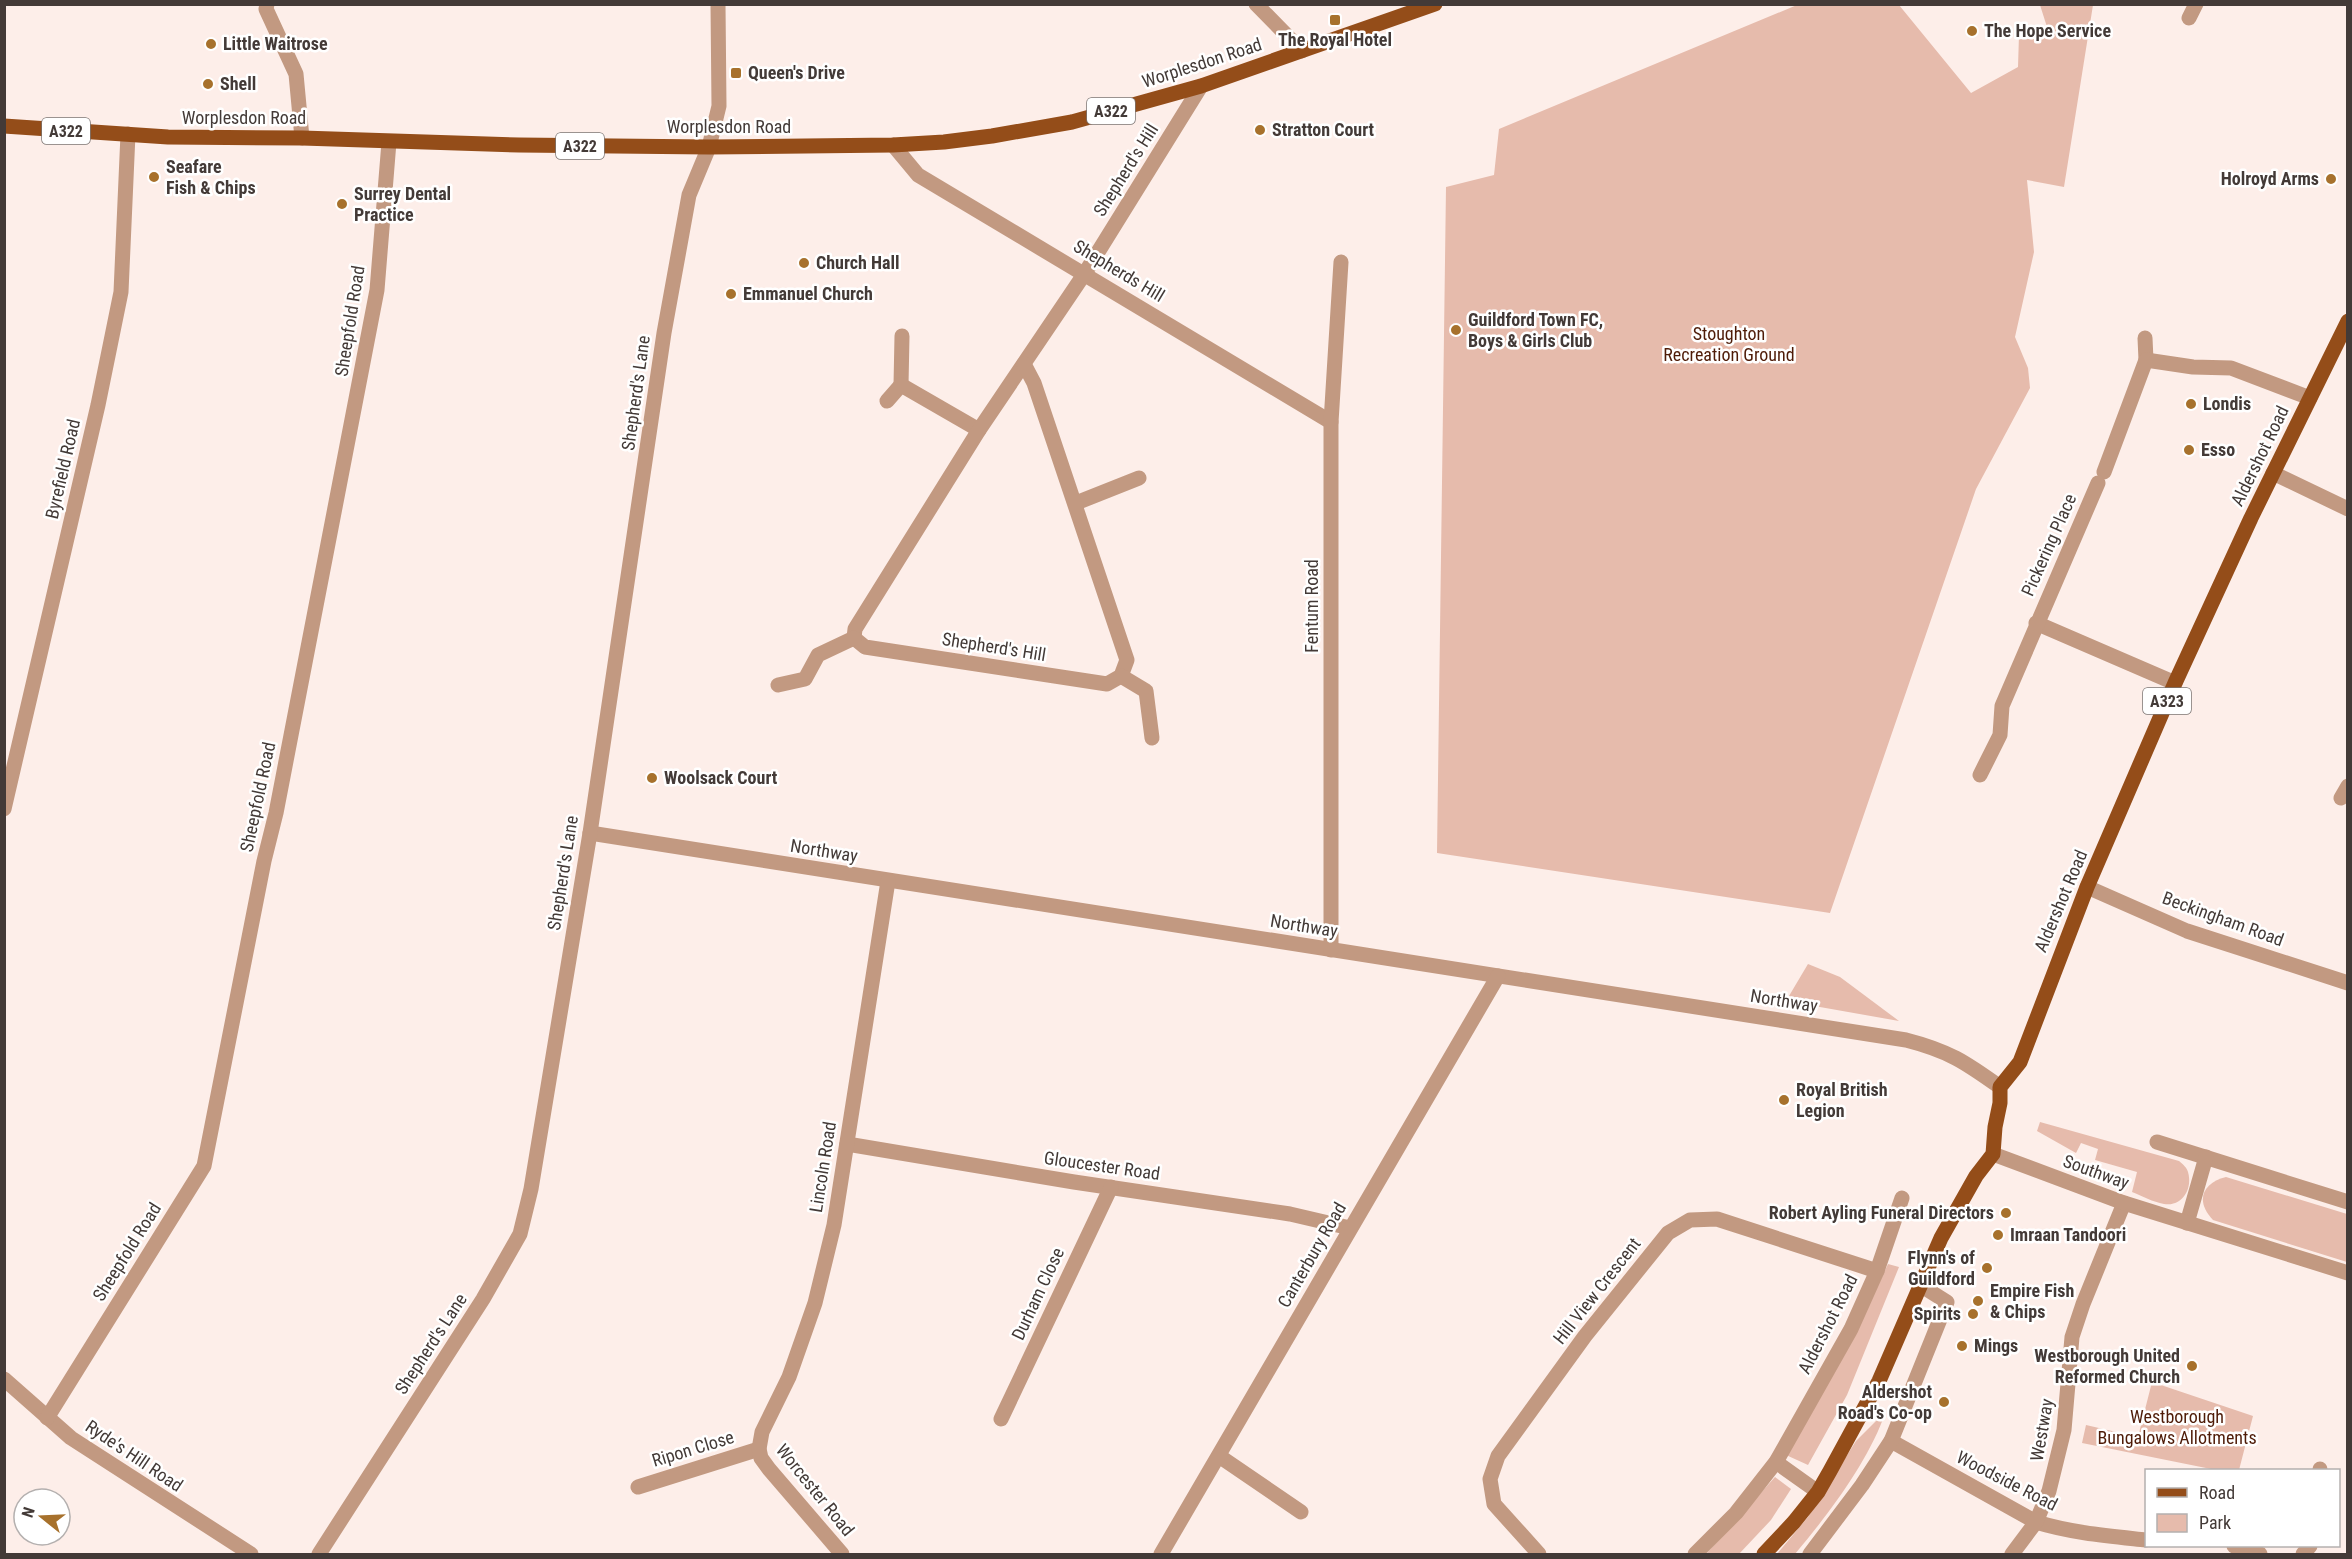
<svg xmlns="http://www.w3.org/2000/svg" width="2352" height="1559" font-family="'Roboto Condensed',sans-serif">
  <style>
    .green { fill: #e6bbac }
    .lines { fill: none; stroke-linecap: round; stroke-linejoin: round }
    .minor { stroke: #c29981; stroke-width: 15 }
    .tertiary { stroke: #c29981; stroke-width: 15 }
    .primary { stroke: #944d19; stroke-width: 15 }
    .poi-dot { fill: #a7712c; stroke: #fff; stroke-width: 2 }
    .labels { text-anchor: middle; stroke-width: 5; stroke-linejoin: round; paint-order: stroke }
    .shield { fill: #fff; stroke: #7b7573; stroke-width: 1.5 }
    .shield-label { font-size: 16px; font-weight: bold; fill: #433a37 }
    .poi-label { font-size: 18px; font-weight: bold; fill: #433a37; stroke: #fff; text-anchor: start }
    .street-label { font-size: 18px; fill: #433a37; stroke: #fff }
    .park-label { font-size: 18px; fill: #4e1b07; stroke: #fff }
  </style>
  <rect width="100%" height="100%" fill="#fdeee9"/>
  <g class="green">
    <polygon points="1797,5 1899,5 1971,93 2018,67 2019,35 2047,27 2040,5 2093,5 2064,187 2027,180 2034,252 2015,337 2028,368 2030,388 1976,489 1830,913 1437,853 1446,187 1494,175 1499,129"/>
    <polygon points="1808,964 1840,977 1899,1021 1786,1001"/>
    <path d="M2040,1122L2179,1161C2183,1164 2187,1168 2188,1172C2193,1189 2182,1207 2164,1204C2153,1202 2142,1196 2132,1192L2137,1172L2095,1160L2098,1149L2081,1143L2076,1153L2037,1131Z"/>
    <path d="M2226,1177L2347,1214V1262L2213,1220C2195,1201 2202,1183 2226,1177Z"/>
    <polygon points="1888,1264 1899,1267 1847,1395 1808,1465 1786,1455 1852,1341"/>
    <polygon points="2152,1382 2253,1416 2239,1470 2216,1470 2082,1443 2086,1425 2138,1437"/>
    <path d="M1879,1418L1883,1419C1865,1466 1827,1516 1795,1554H1777L1808,1517L1856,1441Z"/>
    <polygon points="1775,1477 1791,1489 1771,1520 1739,1554 1706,1554"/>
  </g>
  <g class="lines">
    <g class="minor">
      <polyline points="267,4 266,9 296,74 302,138"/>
      <polyline points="1256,4 1302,51"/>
      <polyline points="2189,18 2196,4"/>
      <polyline points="893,145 918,175 1331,422"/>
      <polyline points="2145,338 2146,360"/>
      <polyline points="901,385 902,336"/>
      <polyline points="887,401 901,385 979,430"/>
      <polyline points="2104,472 2146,360 2193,367 2231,368 2310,398"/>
      <polyline points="2273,473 2348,509"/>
      <polyline points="1076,503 1139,478"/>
      <polyline points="2036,623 2175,683"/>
      <polyline points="854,638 855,629 979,430 1085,273 1201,86"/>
      <polyline points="854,638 865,647 1107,684 1121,676 1127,660 1034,383 1024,364"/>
      <polyline points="1121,676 1146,691 1152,738"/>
      <polyline points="778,685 805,679 818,655 854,638"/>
      <polyline points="1980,775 2000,735 2002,706 2098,483"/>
      <polyline points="2341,798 2348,786"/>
      <polyline points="4,809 98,405 121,292 128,134"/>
      <path d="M590,833L1906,1040C1949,1051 1965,1062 2000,1087"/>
      <polyline points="2087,887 2187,931 2348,983"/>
      <polyline points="1331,950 1331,422 1341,262"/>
      <polyline points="2157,1142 2348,1202"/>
      <polyline points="847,1144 1074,1182 1290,1214 1350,1228"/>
      <polyline points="2187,1223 2206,1157"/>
      <polyline points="4,1379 71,1438 251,1554"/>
      <polyline points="47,1418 204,1166 264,861 276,813 377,290 389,142"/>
      <polyline points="1001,1419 1111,1187"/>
      <path d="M1891,1441L2036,1522C2072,1533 2109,1536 2146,1540"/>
      <polyline points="1219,1456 1301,1512"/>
      <polyline points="1776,1462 1818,1492"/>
      <polyline points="2320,1470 2320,1469"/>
      <polyline points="638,1487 759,1449"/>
      <polyline points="2234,1546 2260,1554"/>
      <polyline points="319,1554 483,1299 520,1234 531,1189 590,833 664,333 689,195 709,147"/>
      <polyline points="842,1554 769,1469 761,1458 759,1449 762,1432 789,1377 815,1303 834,1225 888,881"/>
      <polyline points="1161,1554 1498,976"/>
      <polyline points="1539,1554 1494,1504 1490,1479 1498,1456 1585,1336 1668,1233 1690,1220 1717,1219 1877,1271"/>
      <polyline points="1695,1554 1736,1513 1776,1462 1851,1329 1877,1271 1902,1198"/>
      <polyline points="1810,1554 1862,1485 1891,1441 1947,1302 1920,1285"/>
      <polyline points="2012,1554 2036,1522 2049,1491 2064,1430 2072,1337 2083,1304 2124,1203"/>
      <polyline points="2303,1554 2310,1546"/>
    </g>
    <g class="tertiary">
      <polyline points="709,147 719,106 718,4"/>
      <polyline points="1993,1154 2124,1203 2348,1273"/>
    </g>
    <g class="primary">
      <polyline points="4,126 168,137 302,138 519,145 709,147 893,145 944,142 992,136 1072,122 1201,86 1435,4"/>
      <polyline points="1764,1554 1794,1522 1818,1492 1830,1471 1879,1381 1941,1238 1976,1176 1993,1154 1995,1127 2000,1103 2000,1087 2020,1062 2087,887 2175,683 2251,518 2348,321"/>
    </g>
  </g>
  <g class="poi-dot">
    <rect x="1329" y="14" width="12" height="12" rx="3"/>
    <circle cx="1972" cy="31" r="6"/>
    <circle cx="211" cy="44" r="6"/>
    <rect x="730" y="67" width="12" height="12" rx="3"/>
    <circle cx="208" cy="84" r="6"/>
    <circle cx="1260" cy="130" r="6"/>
    <circle cx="154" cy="177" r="6"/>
    <circle cx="2331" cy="179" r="6"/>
    <circle cx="342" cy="204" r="6"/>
    <circle cx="804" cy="263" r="6"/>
    <circle cx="731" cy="294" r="6"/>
    <circle cx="1456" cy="330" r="6"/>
    <circle cx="2191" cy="404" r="6"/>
    <circle cx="2189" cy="450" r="6"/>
    <circle cx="652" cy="778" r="6"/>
    <circle cx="1784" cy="1100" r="6"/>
    <circle cx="2006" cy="1213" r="6"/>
    <circle cx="1998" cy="1235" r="6"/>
    <circle cx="1987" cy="1268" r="6"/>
    <circle cx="1978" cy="1301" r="6"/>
    <circle cx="1973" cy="1314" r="6"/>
    <circle cx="1962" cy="1346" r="6"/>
    <circle cx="2192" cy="1366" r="6"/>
    <circle cx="1944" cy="1402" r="6"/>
  </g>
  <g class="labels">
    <g class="shield">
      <rect x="1087" y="98" width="48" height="26" rx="4.5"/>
      <rect x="42" y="118" width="48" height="26" rx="4.5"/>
      <rect x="556" y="133" width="48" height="26" rx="4.5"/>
      <rect x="2143" y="688" width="48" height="26" rx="4.5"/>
    </g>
    <g class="shield-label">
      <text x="1111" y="117">A322</text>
      <text x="66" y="137">A322</text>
      <text x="580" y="152">A322</text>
      <text x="2167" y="707">A323</text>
    </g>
    <g class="poi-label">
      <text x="1984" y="37">The Hope Service</text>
      <text x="1335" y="46" text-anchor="middle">The Royal Hotel</text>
      <text x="223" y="50">Little Waitrose</text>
      <text x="748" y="79">Queen's Drive</text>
      <text x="220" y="90">Shell</text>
      <text x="1272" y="136">Stratton Court</text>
      <text x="166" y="173">Seafare<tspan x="166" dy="21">Fish &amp; Chips</tspan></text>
      <text x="2319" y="185" text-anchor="end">Holroyd Arms</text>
      <text x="354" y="200">Surrey Dental<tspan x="354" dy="21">Practice</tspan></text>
      <text x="816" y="269">Church Hall</text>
      <text x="743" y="300">Emmanuel Church</text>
      <text x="1468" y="326">Guildford Town FC,<tspan x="1468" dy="21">Boys &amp; Girls Club</tspan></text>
      <text x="2203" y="410">Londis</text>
      <text x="2201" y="456">Esso</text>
      <text x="664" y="784">Woolsack Court</text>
      <text x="1796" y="1096">Royal British<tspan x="1796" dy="21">Legion</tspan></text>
      <text x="1994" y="1219" text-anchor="end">Robert Ayling Funeral Directors</text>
      <text x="2010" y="1241">Imraan Tandoori</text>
      <text x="1975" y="1264" text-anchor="end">Flynn's of<tspan x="1975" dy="21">Guildford</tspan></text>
      <text x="1990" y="1297">Empire Fish<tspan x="1990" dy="21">&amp; Chips</tspan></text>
      <text x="1961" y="1320" text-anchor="end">Spirits</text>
      <text x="1974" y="1352">Mings</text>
      <text x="2180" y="1362" text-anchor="end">Westborough United<tspan x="2180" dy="21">Reformed Church</tspan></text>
      <text x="1932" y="1398" text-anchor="end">Aldershot<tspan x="1932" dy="21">Road's Co-op</tspan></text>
    </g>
    <g class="street-label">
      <text transform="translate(1202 63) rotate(-18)" y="6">Worplesdon Road</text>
      <text x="244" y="124">Worplesdon Road</text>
      <text x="729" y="133">Worplesdon Road</text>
      <text transform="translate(1126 170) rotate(-58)" y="6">Shepherd's Hill</text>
      <text transform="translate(1119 271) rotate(31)" y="6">Shepherds Hill</text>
      <text transform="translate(350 321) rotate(-81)" y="6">Sheepfold Road</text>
      <text transform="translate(636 393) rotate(-82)" y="6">Shepherd's Lane</text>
      <text transform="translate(2260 456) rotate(-64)" y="6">Aldershot Road</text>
      <text transform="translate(63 469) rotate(-77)" y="6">Byrefield Road</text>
      <text transform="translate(2049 545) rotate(-66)" y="6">Pickering Place</text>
      <text transform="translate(1312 606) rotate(-90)" y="6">Fentum Road</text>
      <text transform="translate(994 647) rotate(9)" y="6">Shepherd's Hill</text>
      <text transform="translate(258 797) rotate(-78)" y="6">Sheepfold Road</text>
      <text transform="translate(824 851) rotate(9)" y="6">Northway</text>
      <text transform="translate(563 873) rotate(-81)" y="6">Shepherd's Lane</text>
      <text transform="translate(2061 901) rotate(-67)" y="6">Aldershot Road</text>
      <text transform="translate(2223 919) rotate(20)" y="6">Beckingham Road</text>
      <text transform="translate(1304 926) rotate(9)" y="6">Northway</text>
      <text transform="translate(1784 1001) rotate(9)" y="6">Northway</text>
      <text transform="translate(1102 1166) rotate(8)" y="6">Gloucester Road</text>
      <text transform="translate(823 1167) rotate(-81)" y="6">Lincoln Road</text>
      <text transform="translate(2096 1172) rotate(20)" y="6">Southway</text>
      <text transform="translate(127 1252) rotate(-58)" y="6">Sheepfold Road</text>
      <text transform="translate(1312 1255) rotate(-60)" y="6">Canterbury Road</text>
      <text transform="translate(1597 1291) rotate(-52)" y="6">Hill View Crescent</text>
      <text transform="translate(1038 1294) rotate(-65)" y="6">Durham Close</text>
      <text transform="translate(1828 1324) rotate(-63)" y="6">Aldershot Road</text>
      <text transform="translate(431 1344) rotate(-57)" y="6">Shepherd's Lane</text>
      <text transform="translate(2042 1430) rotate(-80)" y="6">Westway</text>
      <text transform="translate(693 1449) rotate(-17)" y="6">Ripon Close</text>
      <text transform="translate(134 1456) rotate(34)" y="6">Ryde's Hill Road</text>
      <text transform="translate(2007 1481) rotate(27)" y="6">Woodside Road</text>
      <text transform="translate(815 1490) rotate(51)" y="6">Worcester Road</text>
    </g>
    <g class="park-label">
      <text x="1729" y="340">Stoughton<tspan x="1729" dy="21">Recreation Ground</tspan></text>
      <text x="2177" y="1423">Westborough<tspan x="2177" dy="21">Bungalows Allotments</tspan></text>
    </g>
  </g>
  <rect width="2352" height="1559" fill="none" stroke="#433a37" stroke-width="12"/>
  <rect x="2145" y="1469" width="195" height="78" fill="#ffffff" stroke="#b4b0af" stroke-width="1.5"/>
  <rect x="2157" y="1488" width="30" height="9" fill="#944d19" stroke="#b4b0af" stroke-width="1.5"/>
  <text x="2199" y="1499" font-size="18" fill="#433a37">Road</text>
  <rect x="2157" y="1514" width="30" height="18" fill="#e6bbac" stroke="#b4b0af" stroke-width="1.5"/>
  <text x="2199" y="1529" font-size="18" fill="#433a37">Park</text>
  <g transform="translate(42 1517) rotate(288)"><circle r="28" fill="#ffffff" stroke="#b4b0af" stroke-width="1.5"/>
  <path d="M0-4.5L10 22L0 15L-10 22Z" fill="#a7712c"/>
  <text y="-9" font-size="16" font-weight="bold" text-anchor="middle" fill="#433a37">N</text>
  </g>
</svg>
